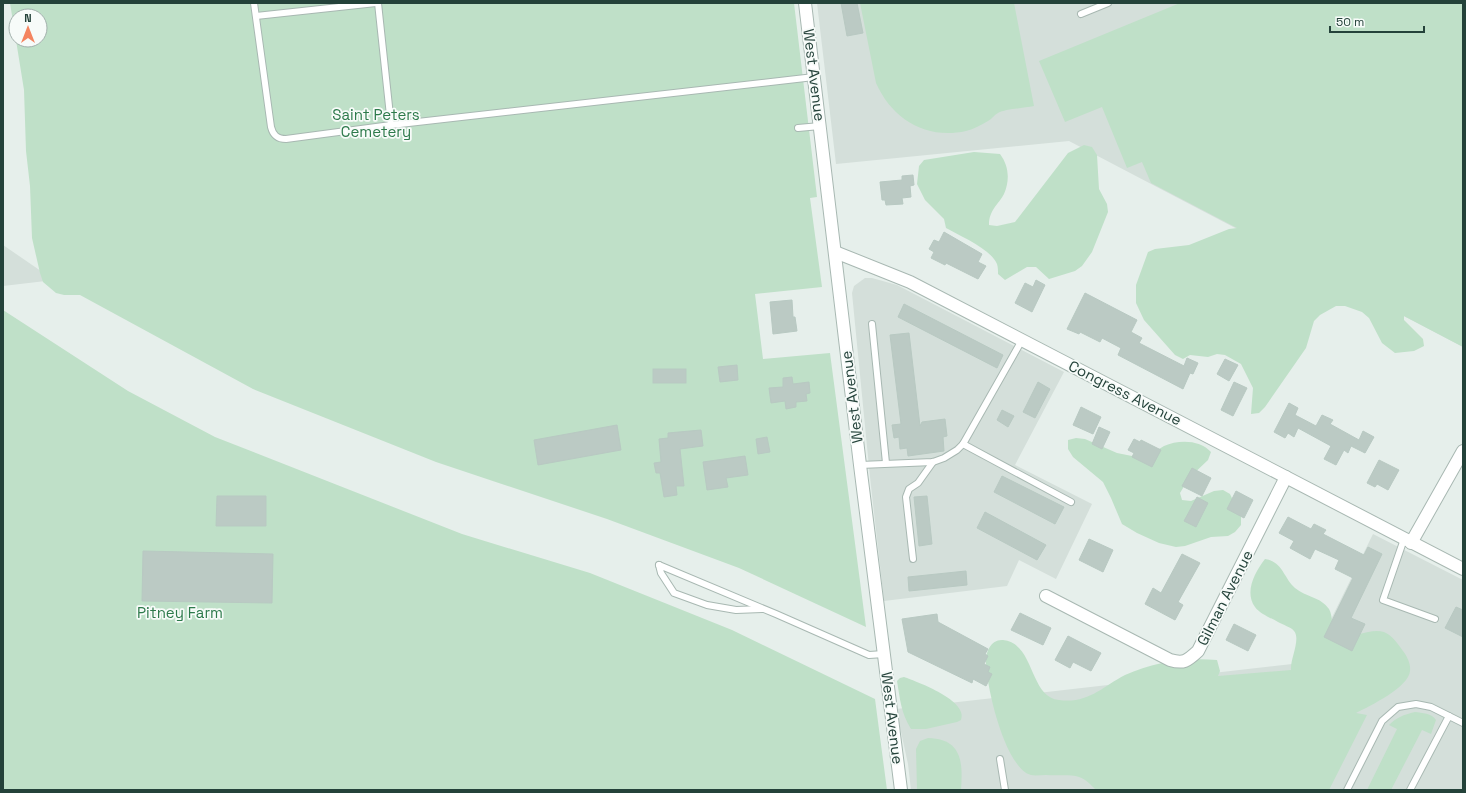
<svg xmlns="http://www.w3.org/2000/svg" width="1466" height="793" font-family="'Space Grotesk',sans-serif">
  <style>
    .built { fill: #d4dfda }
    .green { fill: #bfe0c8; fill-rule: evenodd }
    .building { fill: #bbcac4; stroke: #b8c9c2 }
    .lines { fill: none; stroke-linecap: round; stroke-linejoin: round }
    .service-casing { stroke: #a8b8b2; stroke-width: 8 }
    .minor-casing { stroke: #a8b8b2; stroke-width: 14 }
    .tertiary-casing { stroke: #a8b8b2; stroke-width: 14 }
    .service { stroke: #fff; stroke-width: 6 }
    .minor { stroke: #fff; stroke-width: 12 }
    .tertiary { stroke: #fff; stroke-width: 12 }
    .labels { text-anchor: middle; stroke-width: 3.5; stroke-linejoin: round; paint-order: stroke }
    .street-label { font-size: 15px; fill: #24423a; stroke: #f7fbf9 }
    .park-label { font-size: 15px; fill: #2d7a4b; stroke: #f7fbf9 }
  </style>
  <rect width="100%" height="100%" fill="#e6efeb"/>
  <g class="built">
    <polygon points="817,3 1463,3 1463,347 1069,141 836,164"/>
    <polygon points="3,245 54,280 3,286"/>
    <polygon points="865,278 872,278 897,285 1064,372 1015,465 1092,504 1056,579 1019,560 1007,586 884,601 870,477 852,293 854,286"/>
    <polygon points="1373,534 1463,580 1463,790 911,790 908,764 896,709 1310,662"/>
  </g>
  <g class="green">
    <path d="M10,3H794L817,197L810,198L822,287L755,294L763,359L830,353L866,627L739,568L607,519L436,462L253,389L80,295H64L56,293L43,282L40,273L32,238L30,186L26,151L24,90ZM16,16H40V40H16Z"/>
    <path d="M860,3H1014L1034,106C1024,108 1006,109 998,113C994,115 992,119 988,121C981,125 974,129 966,131C926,140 892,119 876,83Z"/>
    <polygon points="1180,3 1463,3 1463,347 1404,316 1404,320 1423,339 1424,346 1414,351 1395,353 1382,343 1369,318 1362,312 1345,306 1336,306 1320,315 1314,321 1306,348 1265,407 1259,413 1251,414 1253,388 1241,364 1225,355 1217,354 1208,357 1190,355 1183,359 1175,355 1144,320 1136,303 1136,285 1148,252 1155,249 1189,245 1229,229 1237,228 1151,183 1142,162 1127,168 1102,107 1065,122 1039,61"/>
    <path d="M1084,145L1092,147L1097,155L1099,189L1107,204L1108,212L1092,252L1082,266L1075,271L1049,279L1036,267H1027L1005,280L998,274C998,271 998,267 997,264C991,249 960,236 946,228L944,219L925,200L917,184L919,166L924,160L974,152L1000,154C1009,166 1010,180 1004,194C998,205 989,210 989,225L997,226L1015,222L1068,153Z"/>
    <polygon points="3,310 128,391 215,437 462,534 590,573 732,630 875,699 887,790 3,790"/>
    <path d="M1076,438L1085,439L1117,453L1142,458C1150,455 1157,450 1164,446C1179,439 1201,440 1211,452L1208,460L1189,478L1180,493L1182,500L1191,501L1214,491L1223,490L1230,494L1241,517V525L1235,532L1228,536L1211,537L1185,546L1176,547L1159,543L1137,533L1122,524L1111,498L1103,482L1073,457L1068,449V440Z"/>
    <path d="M1265,559C1283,562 1283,577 1295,588C1306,597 1321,597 1329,609C1333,616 1332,628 1333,636C1350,641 1369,627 1384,632C1392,635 1398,644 1403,651C1407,656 1411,664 1410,671C1409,687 1370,706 1356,713L1367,715L1329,790H1096C1091,785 1086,779 1079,777C1071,774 1055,776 1046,775C1041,775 1035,776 1031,775C1005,768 987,688 986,664C985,654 990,639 1003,640C1035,643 1029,697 1059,700C1088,704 1102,687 1125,675C1153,662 1186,657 1217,660L1220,671L1218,676L1291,670C1290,659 1301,639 1294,631C1291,627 1283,625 1278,622C1271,618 1260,614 1255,607C1244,592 1255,572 1265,559Z"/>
    <path d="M904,677C918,682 969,701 961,720L957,722L926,729H911C901,713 900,699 897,681L900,678Z"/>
    <path d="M1415,712C1422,713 1432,713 1436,720L1431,734L1422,730L1391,790H1367L1397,729L1389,725C1397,717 1403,715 1415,712Z"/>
    <path d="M928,738C962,739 963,762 961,790H917L916,749L920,741Z"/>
  </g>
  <g class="building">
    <polygon points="841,3 857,3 863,33 847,36"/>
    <polygon points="913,175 914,185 910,186 911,197 902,198 903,204 886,205 885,200 882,200 880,182 902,180 902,176"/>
    <polygon points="944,232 982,254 978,262 986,266 978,279 946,263 945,265 931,258 934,252 929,249 934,240 939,242"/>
    <polygon points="1036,280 1045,285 1032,312 1015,303 1025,283 1033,287"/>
    <polygon points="1085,293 1137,320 1131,332 1142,338 1139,343 1184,366 1187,358 1198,363 1193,374 1190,373 1183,389 1118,355 1121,348 1102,338 1100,342 1080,332 1079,334 1067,329"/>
    <polygon points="792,300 793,317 795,317 797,331 773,334 770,302"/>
    <polygon points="904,304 1003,355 997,368 898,317"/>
    <polygon points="909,333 920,426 922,422 945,419 947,436 943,437 944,451 908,456 907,448 900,449 899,437 894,438 892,425 901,424 890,335"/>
    <polygon points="1225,359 1238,365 1229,381 1217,374"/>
    <polygon points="737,365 738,380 720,382 718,367"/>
    <rect x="653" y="369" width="33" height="14"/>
    <polygon points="792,377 793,384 809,382 810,393 806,394 807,401 796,402 796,407 786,409 785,401 771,403 769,388 783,387 783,378"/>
    <polygon points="1038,382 1050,389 1035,418 1023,412"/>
    <polygon points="1234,382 1247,388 1233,416 1221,410"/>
    <polygon points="1289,403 1298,408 1295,415 1316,426 1322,415 1333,420 1330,424 1359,440 1363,431 1374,437 1365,453 1351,446 1348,453 1344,450 1336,465 1324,459 1331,446 1298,428 1294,437 1288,433 1285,438 1274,432"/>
    <polygon points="1081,407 1101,417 1093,434 1073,425"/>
    <polygon points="1002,410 1014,416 1008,427 997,420"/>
    <polygon points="617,425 621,450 538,465 534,440"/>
    <polygon points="1099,427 1110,432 1102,449 1092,444"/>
    <polygon points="701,430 703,446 680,449 684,486 676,486 677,495 664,497 660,473 656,473 654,463 661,462 659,439 668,438 668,433"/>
    <polygon points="767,437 770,452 758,454 756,439"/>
    <polygon points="1134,439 1140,442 1141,440 1161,450 1152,467 1132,457 1134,453 1128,450"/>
    <polygon points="745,456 748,475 726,478 728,487 707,490 703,462"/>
    <polygon points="1379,460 1399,470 1388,490 1377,484 1375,487 1367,483"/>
    <polygon points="1192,468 1211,478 1202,496 1182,486"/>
    <polygon points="1002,476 1064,507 1055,524 994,492"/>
    <polygon points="1236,491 1253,500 1244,518 1227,509"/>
    <polygon points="217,496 266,496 266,526 216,526"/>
    <polygon points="927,496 932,544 919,546 914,497"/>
    <polygon points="1197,497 1208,503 1196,527 1184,521"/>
    <polygon points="985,512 1046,545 1037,560 977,528"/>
    <polygon points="1288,517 1311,529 1314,524 1326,530 1323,534 1364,555 1368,547 1382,554 1351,618 1365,624 1352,651 1324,637 1353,578 1335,569 1339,560 1315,549 1310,559 1290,548 1294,541 1279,533"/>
    <polygon points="1089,539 1113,550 1103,572 1079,560"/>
    <polygon points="143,551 273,554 272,603 142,601"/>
    <polygon points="1182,554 1200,563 1178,602 1183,605 1175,620 1145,604 1153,588 1161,593"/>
    <polygon points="966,571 967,585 909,591 908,577"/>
    <polygon points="1456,607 1463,610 1463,637 1445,628"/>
    <polygon points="1020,613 1051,628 1043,645 1011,630"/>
    <polygon points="937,614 938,622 988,649 985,654 988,656 984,664 990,667 988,672 992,674 986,686 973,679 972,683 908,652 902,619"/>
    <polygon points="1234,624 1256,635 1248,651 1226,640"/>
    <polygon points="1068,636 1101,653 1091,671 1073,662 1070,668 1055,660"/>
  </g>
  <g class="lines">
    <defs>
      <g id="service">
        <path d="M254,3L271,127C273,135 277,139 286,139L391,125L814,77"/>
        <polyline points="378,3 391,125"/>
        <polyline points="1081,14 1108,3"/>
        <polyline points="256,16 376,3"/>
        <polyline points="798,128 820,126"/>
        <polyline points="872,324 886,463"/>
        <polyline points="963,444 1071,502"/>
        <polyline points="860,465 933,462 944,458 957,450 963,444 1022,340"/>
        <polyline points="1404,539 1383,600 1435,619"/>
        <polyline points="913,559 906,497 909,489 918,483 933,462"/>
        <polyline points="659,565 776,614 869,655 884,654"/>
        <polyline points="659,565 661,573 674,593 707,605 736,610 762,609"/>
        <polyline points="1000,759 1005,790"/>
        <polyline points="1347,790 1382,721 1398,707 1416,704 1431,707 1449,716"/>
        <polyline points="1410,790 1449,716 1463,723"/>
      </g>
      <g id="minor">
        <polyline points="1411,543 1463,451"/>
        <path d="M1046,596L1170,660C1184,664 1187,661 1198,651L1286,477"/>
      </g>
      <g id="tertiary">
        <polyline points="805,3 860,465 901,790"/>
        <polyline points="835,252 910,282 1463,569"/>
      </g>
    </defs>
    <use href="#service" class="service-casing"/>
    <use href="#minor" class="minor-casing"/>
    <use href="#tertiary" class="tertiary-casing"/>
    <use href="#service" class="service"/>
    <use href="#minor" class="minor"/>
    <use href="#tertiary" class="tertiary"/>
  </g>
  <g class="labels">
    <g class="street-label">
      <text transform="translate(814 75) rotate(83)" y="5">West Avenue</text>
      <text transform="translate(1125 393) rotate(27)" y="5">Congress Avenue</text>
      <text transform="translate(852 397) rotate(-97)" y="5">West Avenue</text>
      <text transform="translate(1225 598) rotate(-63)" y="5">Gilman Avenue</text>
      <text transform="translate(892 718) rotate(83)" y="5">West Avenue</text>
    </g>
    <g class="park-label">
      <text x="376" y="120">Saint Peters<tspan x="376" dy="17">Cemetery</tspan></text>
      <text x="180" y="618">Pitney Farm</text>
    </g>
  </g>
  <rect width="1466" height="793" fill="none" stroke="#24423a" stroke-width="8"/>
  <g transform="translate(28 28)"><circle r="19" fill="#f7fbf9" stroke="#a3b1ad"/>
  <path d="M0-3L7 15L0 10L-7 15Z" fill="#f4845f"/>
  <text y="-6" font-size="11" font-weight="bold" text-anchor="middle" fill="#24423a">N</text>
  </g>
  <path d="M1330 26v6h94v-6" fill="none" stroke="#24423a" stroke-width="2"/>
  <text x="1336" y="26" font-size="12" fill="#24423a" stroke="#f7fbf9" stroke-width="3" paint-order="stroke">50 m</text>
</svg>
